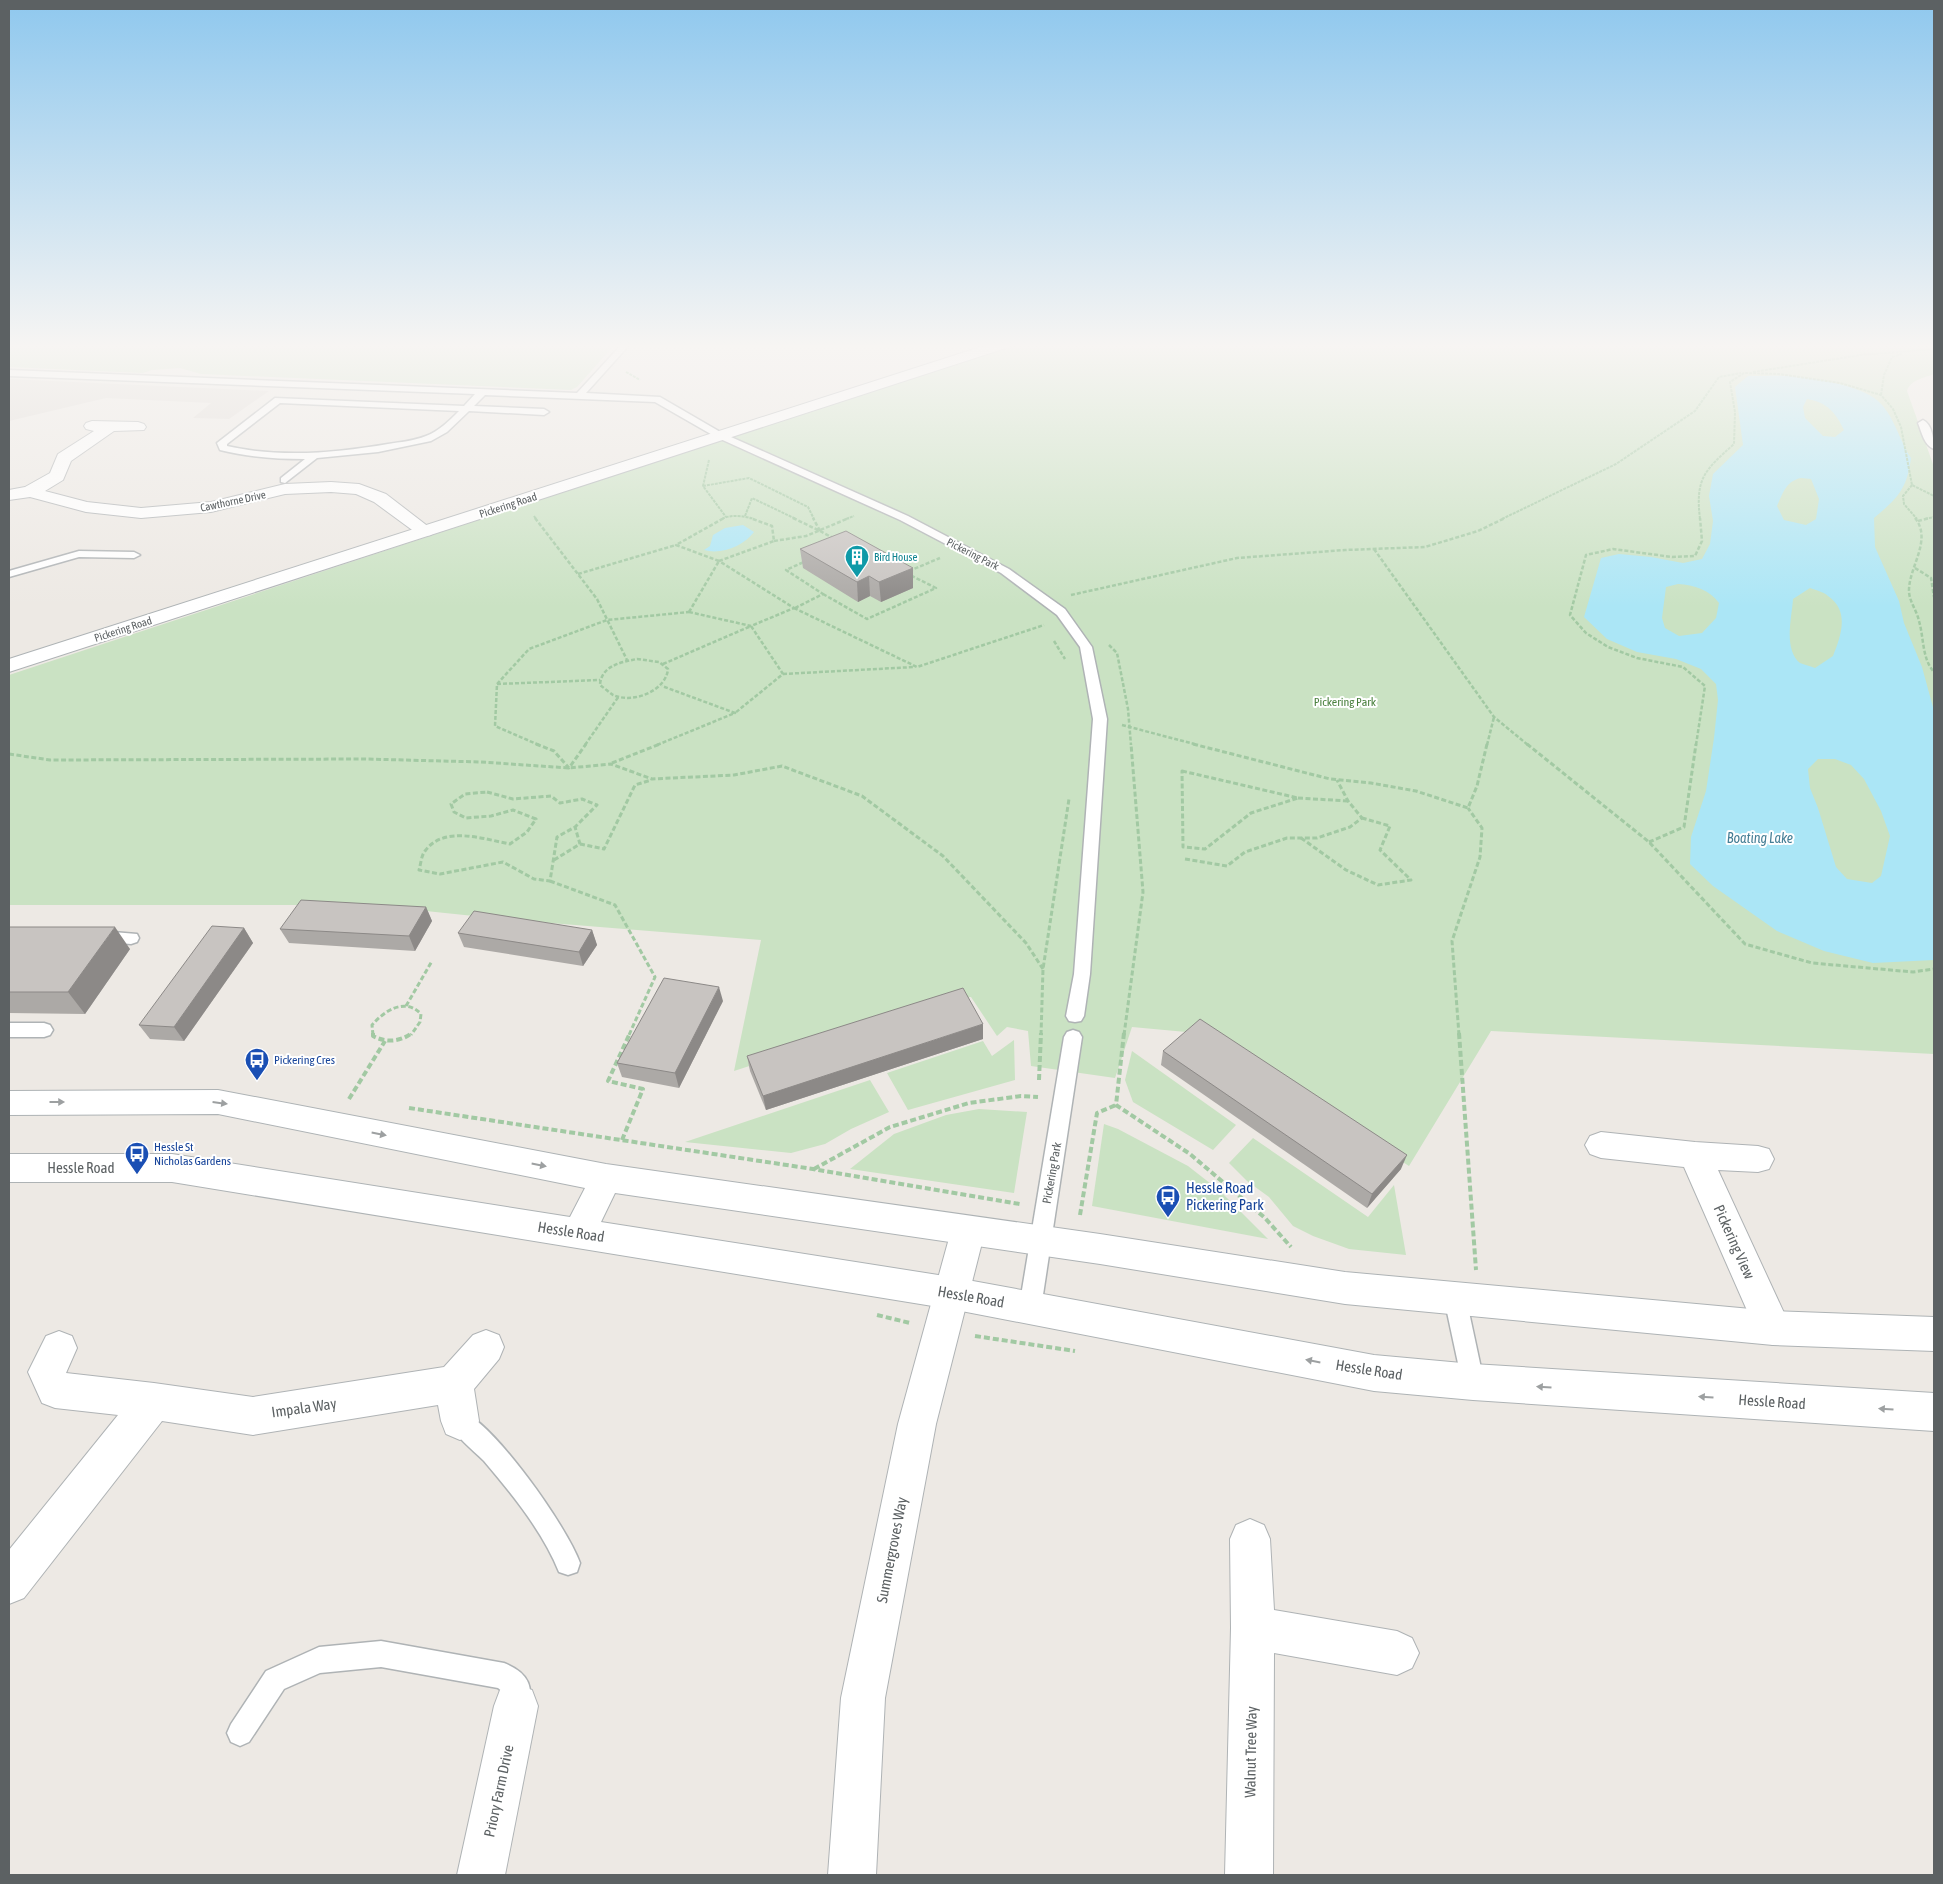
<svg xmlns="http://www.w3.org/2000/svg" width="1943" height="1884" font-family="'Asap Condensed',sans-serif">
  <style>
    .education { fill: #dfdad5 }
    .green { fill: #cae2c3 }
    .water { fill: #abe6f6; fill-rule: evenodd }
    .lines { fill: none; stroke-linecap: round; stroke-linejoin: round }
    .lane-casing { stroke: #afb3b5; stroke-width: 3 }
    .street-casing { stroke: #afb3b5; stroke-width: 2 }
    .secondary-casing { stroke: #aeb3b5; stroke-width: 2 }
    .path-far3 { stroke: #a2c9a3; stroke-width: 2; stroke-dasharray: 3 1; stroke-linecap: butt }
    .path-far2 { stroke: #a2c9a3; stroke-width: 2.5; stroke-dasharray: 4 2; stroke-linecap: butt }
    .path-far1 { stroke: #a2c9a3; stroke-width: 3; stroke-dasharray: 5 2.5; stroke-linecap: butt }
    .path { stroke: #a2c9a3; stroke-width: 4; stroke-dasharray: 6 3; stroke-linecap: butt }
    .lane { fill: #fff; fill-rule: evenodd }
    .street { fill: #fff; fill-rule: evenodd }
    .secondary { fill: #fff; fill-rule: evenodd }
    .wall { fill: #aca9a6 }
    .shaded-wall { fill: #8c8987 }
    .building { fill: #c8c4c1; stroke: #8c8987 }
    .oneway { fill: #9da0a1 }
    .labels { text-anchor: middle; stroke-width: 4; stroke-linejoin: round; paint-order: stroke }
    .far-street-label { font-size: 11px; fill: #5c6163; stroke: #fff }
    .far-culture-label { font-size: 11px; fill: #0d838f; stroke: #fff; text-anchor: start }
    .park-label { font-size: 12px; fill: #4a803e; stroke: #fff }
    .transit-label { font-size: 12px; fill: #164399; stroke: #fff; text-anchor: start }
    .street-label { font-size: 12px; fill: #5c6163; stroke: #fff }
    .water-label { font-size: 14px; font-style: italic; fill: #447e95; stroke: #fff }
    .near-street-label { font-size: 15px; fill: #5c6163; stroke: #fff }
    .near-transit-label { font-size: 15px; fill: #164399; stroke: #fff; text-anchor: start }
  </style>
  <rect width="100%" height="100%" fill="#ede9e4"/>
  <polygon class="education" points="9,379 269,391 229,419 193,418 211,403 106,398 9,421"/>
  <g class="green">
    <polygon points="9,343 616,343 577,387 571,390 201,374 180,368 152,370 143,373 9,367"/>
    <path d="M1014,343H1934V374C1924,378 1910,380 1907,391L1934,467V1054L1491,1031L1409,1166L1202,1032L1197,1033L1132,1027L1115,1078L1031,1066L1028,1031L1007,1027L997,1036L971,997L954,999L734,1071L761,940L513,920L368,905H9V675Z"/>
    <polygon points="1014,1040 1015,1080 908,1110 887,1073 983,1041 992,1056"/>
    <polygon points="1132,1051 1236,1125 1213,1150 1133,1102 1125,1080"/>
    <polygon points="870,1080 889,1112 851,1129 825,1144 791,1153 685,1142"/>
    <polygon points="979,1109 1027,1112 1014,1193 850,1169 894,1134 946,1115"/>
    <polygon points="1104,1124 1118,1129 1188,1166 1220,1191 1268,1239 1092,1206"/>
    <polygon points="1253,1138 1368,1217 1394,1185 1406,1255 1349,1249 1313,1236 1293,1226 1269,1197 1247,1181 1229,1163"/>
  </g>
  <g class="water">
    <path d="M1748,376C1764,376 1781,375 1798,377C1818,378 1863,387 1878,401C1894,415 1899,440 1911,458C1907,489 1898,498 1874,518L1875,547L1899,601L1904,623L1922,667L1934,711V960L1873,963L1824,951L1777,931L1713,886L1690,864L1691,837L1706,791L1714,738L1718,700L1716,684L1701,669L1676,659L1637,652L1607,639L1584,617L1601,558L1619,554L1651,557L1683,563L1702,559L1710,544L1713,521L1709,496L1713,474L1743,445L1735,387ZM1807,399C1827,402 1836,413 1844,430L1835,437L1823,436L1805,418L1803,407ZM1801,478L1811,479L1819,499L1816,519L1806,525L1784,520L1777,506C1783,493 1786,481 1801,478ZM1678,584C1694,585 1710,590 1719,603L1716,618L1702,633L1679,636L1665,628L1662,618L1666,587ZM1810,588C1815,590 1824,592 1828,596C1850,611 1841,636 1833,656L1815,668C1811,666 1804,665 1800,663C1783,649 1792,617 1793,599ZM1818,759H1835L1851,765L1864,779L1881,811L1890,836L1881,876L1872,883L1847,879L1836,867L1818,808L1810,788L1808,769Z"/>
    <path d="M743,525L754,532C744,546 721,555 704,550L710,546L713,535L725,528Z"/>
  </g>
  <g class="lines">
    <defs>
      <g id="lane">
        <path d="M623,343H631L586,393L660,397L722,433L908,516L1009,569L1065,609L1092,647L1107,719L1090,974L1084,1016L1081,1021L1075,1022L1069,1021L1066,1016L1074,974L1093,719L1080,647L1057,615L1001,573L900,520L716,437L655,402L485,395L474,406L544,409L549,412L544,415L469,411L447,432L431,441L378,452L317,458L285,483L281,482V478L305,459C275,459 248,457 220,450L217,443L275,398L464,406L475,394L9,376V370L577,393ZM280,403L459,411C449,421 439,431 426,436C414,441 400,442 388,444C335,453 280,458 227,446V444Z"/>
        <path d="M1923,420C1932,424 1934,440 1934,449C1924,445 1922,433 1918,423Z"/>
        <polygon points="79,551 134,552 140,555 134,558 79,557 9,577 9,571"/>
        <polygon points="101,931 137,934 139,938 137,942 131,944 95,941 93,937 95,933"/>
        <polygon points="9,1023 44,1023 50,1025 53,1030 50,1035 44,1037 9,1037"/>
        <polygon points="1073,1030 1079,1032 1082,1037 1041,1308 1037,1315 1030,1318 1023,1315 1019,1308 1064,1037 1067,1032"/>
        <polygon points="1455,1288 1462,1291 1466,1298 1484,1382 1481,1390 1473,1393 1465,1390 1462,1382 1444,1298 1448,1291"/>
        <path d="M460,1410C495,1424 567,1527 580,1563L577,1572L568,1575L559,1572C543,1532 512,1494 484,1461C472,1449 455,1437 449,1421L452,1413Z"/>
        <path d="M381,1641L504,1663C529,1673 536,1688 525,1713L516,1717L507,1713L503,1704L504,1693L498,1688L381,1667L320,1673L284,1689L249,1742L240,1746L231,1742L227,1733L231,1724L266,1671L319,1647Z"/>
      </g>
      <g id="street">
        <polygon points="92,421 138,422 144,424 146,427 144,430 114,431 71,461 63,480 45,491 87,502 141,508 211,502 285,484 331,482 359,484 386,494 434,531 431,535 425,536 419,535 374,502 356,494 331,492 285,494 211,512 141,518 86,512 30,497 9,500 9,490 25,487 50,473 58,454 94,431 86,429 84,426 86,423"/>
        <polygon points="1601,1132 1695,1142 1758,1146 1769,1149 1774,1159 1769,1169 1758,1172 1718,1170 1791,1328 1786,1340 1773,1345 1760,1340 1684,1167 1601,1158 1590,1154 1585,1145 1590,1136"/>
        <polygon points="968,1216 980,1220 985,1231 936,1424 885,1698 876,1875 828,1875 841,1698 898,1424 951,1231 956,1220"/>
        <polygon points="486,1330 499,1335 504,1347 499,1359 474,1389 479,1421 474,1434 460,1440 446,1434 441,1421 438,1405 253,1435 162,1421 24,1598 9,1604 9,1550 118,1415 55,1408 42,1403 28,1372 46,1336 59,1331 72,1336 77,1348 66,1373 154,1383 253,1397 444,1367 473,1335"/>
        <polygon points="1250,1519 1264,1525 1270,1539 1274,1610 1397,1631 1412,1638 1419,1653 1412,1668 1397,1675 1274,1653 1273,1875 1225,1875 1231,1628 1230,1539 1236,1525"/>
        <polygon points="516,1684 532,1690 538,1706 505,1875 457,1875 494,1706 500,1690"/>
      </g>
      <g id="secondary">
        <polygon points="993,343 1014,343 1012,346 9,672 9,659"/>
        <polygon points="218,1090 606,1164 1100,1234 1345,1272 1773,1311 1934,1317 1934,1351 1773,1345 1345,1304 1100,1264 615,1193 601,1222 951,1277 1374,1355 1473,1364 1934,1393 1934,1431 1473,1400 1374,1391 951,1309 172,1182 9,1182 9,1154 172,1154 570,1217 585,1188 218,1114 9,1115 9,1091"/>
      </g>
    </defs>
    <use href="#lane" class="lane-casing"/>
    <use href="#street" class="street-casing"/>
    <use href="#secondary" class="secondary-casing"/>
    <g class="path-far3">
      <polyline points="1028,346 1037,343"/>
      <polyline points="626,372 640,380"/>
      <polyline points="1753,372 1861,355 1934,349"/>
      <polyline points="1881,395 1884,375 1892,357 1902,354"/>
      <polyline points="709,460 703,486 726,517"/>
      <polyline points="1912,485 1903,496 1904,504 1917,519"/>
      <polyline points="703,486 749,478 808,507 814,519"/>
      <polyline points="534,516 536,519"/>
      <polyline points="745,516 752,498 796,519"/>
      <path d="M722,519C731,514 744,516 754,519"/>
      <polyline points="846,519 854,516"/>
      <polyline points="1502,519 1616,464 1695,411 1719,377 1741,373"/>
      <path d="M1700,519C1695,478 1705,470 1734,444L1735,412L1730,382L1744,373L1779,374L1840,383L1881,395L1893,409L1901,427L1912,485L1934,496"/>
      <polyline points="1925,519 1934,517"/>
    </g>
    <g class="path-far2">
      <polyline points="535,518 597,599 627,660"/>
      <polyline points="793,518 820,531 813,518"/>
      <path d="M1915,518C1933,540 1908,568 1909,592C1910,603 1917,611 1919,621C1924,638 1922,659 1934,672"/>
      <polyline points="1918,521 1930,518"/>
      <polyline points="820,531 833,538"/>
      <polyline points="774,541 806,536 849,518"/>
      <polyline points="1374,549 1494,717 1528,745"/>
      <polyline points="719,561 676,545 724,518"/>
      <polyline points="719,561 774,541 772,526 750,518"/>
      <polyline points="1915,568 1931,578 1934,597"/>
      <polyline points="909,571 940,558"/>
      <polyline points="578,574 676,545"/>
      <polyline points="823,594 867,619 936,588 910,575"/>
      <polyline points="1071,595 1237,558 1345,550 1425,547 1478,531 1505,518"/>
      <polyline points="794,608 917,667 1044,625"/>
      <polyline points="795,608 823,594 786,570 806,561"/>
      <polyline points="689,612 751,626 794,608 719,561"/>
      <polyline points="689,612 719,561"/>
      <polyline points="1054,641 1065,659"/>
      <polyline points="1109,645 1117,653 1128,709 1131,745"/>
      <path d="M637,659L659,662L668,669C666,691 633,704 613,695C609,692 604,688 600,685C601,666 621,662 637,659Z"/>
      <polyline points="663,664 751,626 783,674 735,713"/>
      <polyline points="783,674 914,667"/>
      <polyline points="497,684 600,680"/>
      <polyline points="1122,725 1198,745"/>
      <polyline points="539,745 495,726 497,684 529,649 607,620 689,612"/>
      <polyline points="585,745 619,696"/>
      <polyline points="657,745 735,713 662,686"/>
      <polyline points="1487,745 1494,717"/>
      <polyline points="1696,745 1705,686 1683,667 1637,658 1608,647 1586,633 1570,615 1586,555 1613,549 1672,557 1695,556 1702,541 1700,518"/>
    </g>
    <g class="path-far1">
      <polyline points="536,744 554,751 569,768 586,744"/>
      <polyline points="1193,744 1330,779 1371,783 1416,791 1468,808 1477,786 1487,744"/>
      <polyline points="1527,744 1649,842 1745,944 1812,963 1913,972 1934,969"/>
      <polyline points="9,754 50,760 365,759 481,762 569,768 611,764 652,779 734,775 782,766 862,796 943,856 1026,943 1043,969"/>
      <polyline points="612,763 660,744"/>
      <polygon points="1182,771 1298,798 1251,813 1205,849 1183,847"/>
      <path d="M487,792L513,799L551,796L560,803L582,799L597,805L575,827L557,837L550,881L534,879L503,862L440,874L419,870C421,864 421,856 425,851C444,825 483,839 510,844L527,832L536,819L513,810L491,816L466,818L454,812L451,804L465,794Z"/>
      <polyline points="1298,798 1348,801"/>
      <polyline points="1301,838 1346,870 1378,885 1411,880 1380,850 1390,826 1362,818"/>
      <polyline points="1649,842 1684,827 1696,744"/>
      <polyline points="580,844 604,849 635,785 651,780"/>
      <polyline points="1185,859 1227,866 1245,852 1287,838 1317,838 1350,827 1362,818 1348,801 1337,780"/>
      <polyline points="554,860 580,844 575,827"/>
      <polyline points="550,881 615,905 655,977 629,1035"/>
      <polyline points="406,1006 432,961"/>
      <path d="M373,1035L372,1025C384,1011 405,997 421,1014L420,1022L411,1035"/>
      <polyline points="1041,1035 1043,969 1069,799"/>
      <polyline points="1124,1035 1143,892 1131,744"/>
      <polyline points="1459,1035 1452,941 1480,857 1482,828 1468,808"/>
    </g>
    <g class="path">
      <path d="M373,1033V1036C386,1043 400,1042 412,1033"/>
      <polyline points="1124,1033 1116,1105 1190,1154 1265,1218 1291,1247"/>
      <polyline points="1459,1033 1476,1270"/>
      <polyline points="1039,1080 1041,1033"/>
      <polyline points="349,1099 385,1041"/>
      <polyline points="409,1108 813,1169 1020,1204"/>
      <polyline points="622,1140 643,1089 608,1081 630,1033"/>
      <polyline points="814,1169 890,1127 969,1103 1021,1096 1038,1097"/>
      <polyline points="1080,1215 1097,1113 1116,1105"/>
      <polyline points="877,1315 910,1323"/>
      <polyline points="975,1336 1075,1351"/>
    </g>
    <use href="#lane" class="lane"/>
    <use href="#street" class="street"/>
    <use href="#secondary" class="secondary"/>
  </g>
  <g class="wall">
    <polygon points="800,549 913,568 913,588 881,602 870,596 858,602 803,568"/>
    <polygon points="426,907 432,921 415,951 289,943 280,929"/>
    <polygon points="9,927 130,949 85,1014 9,1013"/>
    <polygon points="244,928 253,943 184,1041 150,1039 139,1025"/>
    <polygon points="592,930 597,945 583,966 464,947 458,933"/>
    <polygon points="723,1001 679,1088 622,1077 617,1063"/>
    <polygon points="983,1039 766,1110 750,1071 747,1056"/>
    <polygon points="1163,1051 1401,1169 1367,1208 1161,1065"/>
  </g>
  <g class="shaded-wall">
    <polygon points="913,568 913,588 881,602 879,582"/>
    <polygon points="869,576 870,596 858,602 857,582"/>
    <polygon points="426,907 432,921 415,951 409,936"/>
    <polygon points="115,927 130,949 85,1014 68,992"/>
    <polygon points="244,928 253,943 184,1041 174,1027"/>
    <polygon points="592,930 597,945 583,966 579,952"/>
    <polygon points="719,987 723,1001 679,1088 675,1073"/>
    <polygon points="983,1024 983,1039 766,1110 763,1096"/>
    <polygon points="1407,1155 1401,1169 1367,1208 1372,1194"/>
  </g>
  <g class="building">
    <polygon points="846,531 913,568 879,582 869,576 857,582 800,549"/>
    <polygon points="301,900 426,907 409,936 280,929"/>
    <polygon points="474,911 592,930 579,952 458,933"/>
    <polygon points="212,926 244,928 174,1027 139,1025"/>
    <polygon points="9,927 115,927 68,992 9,992"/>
    <polygon points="664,978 719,987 675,1073 617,1063"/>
    <polygon points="963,988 983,1024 763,1096 747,1056"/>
    <polygon points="1200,1019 1407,1155 1372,1194 1163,1051"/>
  </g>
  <defs><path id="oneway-solid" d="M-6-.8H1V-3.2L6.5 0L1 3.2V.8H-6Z" transform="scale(1.25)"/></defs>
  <g class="oneway">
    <use href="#oneway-solid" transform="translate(57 1102)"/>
    <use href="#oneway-solid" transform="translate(220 1103) rotate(7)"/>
    <use href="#oneway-solid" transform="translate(379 1134) rotate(11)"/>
    <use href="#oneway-solid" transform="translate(539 1165) rotate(11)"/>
    <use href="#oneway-solid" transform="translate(1313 1361) rotate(-169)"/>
    <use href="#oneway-solid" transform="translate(1544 1387) rotate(-176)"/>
    <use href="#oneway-solid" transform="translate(1706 1397) rotate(-176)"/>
    <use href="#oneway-solid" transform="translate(1886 1409) rotate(-176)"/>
  </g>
  <linearGradient id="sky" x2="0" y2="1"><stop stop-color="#8fc8ee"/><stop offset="0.57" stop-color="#f7f5f3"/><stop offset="1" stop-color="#f7f5f3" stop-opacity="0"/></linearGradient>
  <rect width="1943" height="607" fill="url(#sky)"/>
  <defs>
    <symbol id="building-pin" viewBox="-11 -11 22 30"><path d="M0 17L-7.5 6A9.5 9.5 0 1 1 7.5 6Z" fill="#0f9aa8" stroke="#fff"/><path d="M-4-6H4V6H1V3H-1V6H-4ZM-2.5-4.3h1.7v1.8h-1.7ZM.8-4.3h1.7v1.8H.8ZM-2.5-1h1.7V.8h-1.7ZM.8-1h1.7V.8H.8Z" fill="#fff"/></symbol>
    <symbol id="bus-pin" viewBox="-11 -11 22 30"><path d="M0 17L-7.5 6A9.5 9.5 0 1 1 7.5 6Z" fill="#1a4fb4" stroke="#fff"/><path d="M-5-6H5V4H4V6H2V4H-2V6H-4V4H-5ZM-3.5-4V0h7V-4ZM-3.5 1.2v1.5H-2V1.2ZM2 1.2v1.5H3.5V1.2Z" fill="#fff"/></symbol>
  </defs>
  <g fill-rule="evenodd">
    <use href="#building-pin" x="843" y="543" width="28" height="38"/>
    <use href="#bus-pin" x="243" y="1046" width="28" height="38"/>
    <use href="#bus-pin" x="123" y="1140" width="28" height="38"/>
    <use href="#bus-pin" x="1154" y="1183" width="28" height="38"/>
  </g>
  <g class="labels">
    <g class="far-street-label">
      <text transform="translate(233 501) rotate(-12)" y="4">Cawthorne Drive</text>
      <text transform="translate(508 505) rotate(-18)" y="4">Pickering Road</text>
      <text transform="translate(973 554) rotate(27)" y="4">Pickering Park</text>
      <text transform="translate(123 629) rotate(-18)" y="4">Pickering Road</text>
    </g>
    <g class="far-culture-label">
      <text x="874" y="561">Bird House</text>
    </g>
    <g class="park-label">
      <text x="1345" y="706">Pickering Park</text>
    </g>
    <g class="transit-label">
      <text x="274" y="1064">Pickering Cres</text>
      <text x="154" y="1151">Hessle St<tspan x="154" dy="14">Nicholas Gardens</tspan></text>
    </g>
    <g class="street-label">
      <text transform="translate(1052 1173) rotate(-80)" y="4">Pickering Park</text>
    </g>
    <g class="water-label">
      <text x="1760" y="843">Boating Lake</text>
    </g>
    <g class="near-street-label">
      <text x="81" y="1173">Hessle Road</text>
      <text transform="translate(571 1232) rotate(9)" y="5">Hessle Road</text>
      <text transform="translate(1734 1242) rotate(66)" y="5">Pickering View</text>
      <text transform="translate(971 1297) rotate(10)" y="5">Hessle Road</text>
      <text transform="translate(1369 1370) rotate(9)" y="5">Hessle Road</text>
      <text transform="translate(1772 1402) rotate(4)" y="5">Hessle Road</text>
      <text transform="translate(304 1408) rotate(-8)" y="5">Impala Way</text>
      <text transform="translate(892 1550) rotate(-79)" y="5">Summergroves Way</text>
      <text transform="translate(1251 1752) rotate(-89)" y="5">Walnut Tree Way</text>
      <text transform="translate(499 1791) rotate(-78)" y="5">Priory Farm Drive</text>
    </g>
    <g class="near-transit-label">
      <text x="1186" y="1193">Hessle Road<tspan x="1186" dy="17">Pickering Park</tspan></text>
    </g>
  </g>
  <rect width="1943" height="1884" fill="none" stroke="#5c6163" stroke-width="20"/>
</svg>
